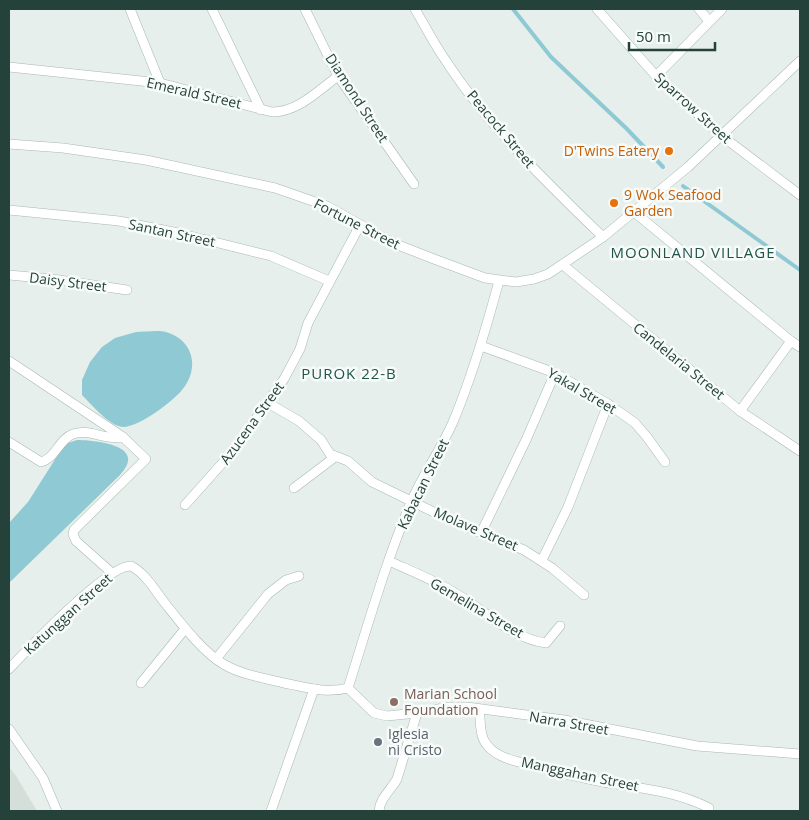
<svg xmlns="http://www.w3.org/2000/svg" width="809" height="820" font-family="'Open Sans',sans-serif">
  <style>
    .built { fill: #d4dfda }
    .water { fill: #8ec9d4 }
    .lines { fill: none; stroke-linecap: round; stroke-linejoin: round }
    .stream { stroke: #8ec9d4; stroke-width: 4 }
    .minor-casing { stroke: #a8b8b2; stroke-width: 10 }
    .minor { stroke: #fff; stroke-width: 9 }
    .food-dot { fill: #e8710a; stroke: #f7fbf9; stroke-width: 2 }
    .education-dot { fill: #8d6e63; stroke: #f7fbf9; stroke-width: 2 }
    .worship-dot { fill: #6b7280; stroke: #f7fbf9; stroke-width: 2 }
    .labels { text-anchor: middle; stroke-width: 5; stroke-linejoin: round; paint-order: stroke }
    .street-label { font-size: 14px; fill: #24423a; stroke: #f7fbf9 }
    .food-label { font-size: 14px; fill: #c56008; stroke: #f7fbf9; text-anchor: end }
    .education-label { font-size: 14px; fill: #785e54; stroke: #f7fbf9; text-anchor: start }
    .worship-label { font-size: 14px; fill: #5b616d; stroke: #f7fbf9; text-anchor: start }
    .neighbourhood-label { font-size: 15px; letter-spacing: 1px; fill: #1f5548; stroke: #f7fbf9 }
  </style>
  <rect width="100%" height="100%" fill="#e6efeb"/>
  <polygon class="built" points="9,767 16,776 37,811 9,811"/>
  <g class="water">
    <path d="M136,332C145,332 158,330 166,332C194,340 200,369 182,390C172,402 140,426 124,427C110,427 92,405 82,395V380L90,362L102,347L115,338Z"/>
    <path d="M77,440C89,440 131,443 128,461C127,467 123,471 120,475L9,583V523L28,502L61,450L68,443Z"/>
  </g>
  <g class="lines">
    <g class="stream">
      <polyline points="513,9 551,57 627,129 663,167"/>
      <polyline points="683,186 800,270"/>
    </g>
    <defs>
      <g id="minor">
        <polyline points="130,9 160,83"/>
        <polyline points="212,9 261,110"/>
        <polyline points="305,9 338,76 414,184"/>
        <path d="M415,9C425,26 434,44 446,61C489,127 547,183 603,237"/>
        <polyline points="597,9 656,76 722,136 800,195"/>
        <polyline points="699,9 709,21"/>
        <path d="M9,67L160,83L272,112C298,112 319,90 338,76"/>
        <polyline points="656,76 722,9"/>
        <polyline points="9,144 63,148 146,160 275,188 327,206 393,243 434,259 485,278 516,282 534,279 548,274 603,237 688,167 800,61"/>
        <polyline points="9,210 119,221 178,233 271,256 329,281"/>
        <polyline points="634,212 791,341 800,347"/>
        <polyline points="563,265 740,411 800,451"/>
        <polyline points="9,275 52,279 127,290"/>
        <polyline points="481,346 555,373 608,404 635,423 647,437 665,462"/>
        <polyline points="9,361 123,437 146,459 74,530 73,534 76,541 112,573"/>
        <polyline points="268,403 299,421 321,440 330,454 348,461 372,482 450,520 524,550 552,568 584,595"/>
        <polyline points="740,411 791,341"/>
        <path d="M9,442L41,462C56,458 59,439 73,434C89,428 106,441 123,437"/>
        <polyline points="294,488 335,457"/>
        <polyline points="185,505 234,450 284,379 300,349 308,323 360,225"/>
        <polyline points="481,533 526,440 555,373"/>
        <polyline points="542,560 568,507 608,404"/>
        <path d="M389,561C411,571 434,580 455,593C485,610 510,638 546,643L560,626"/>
        <polyline points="216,659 268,594 286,580 299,576"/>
        <path d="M9,669C28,649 107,565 131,566C145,573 155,590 164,602C180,622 203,653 225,665C243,675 264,678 284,683C305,687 326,694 348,688"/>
        <polyline points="141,683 185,629"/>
        <polyline points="348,688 374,713 387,716 417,713 449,707 467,707 564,720 697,746 800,754"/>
        <path d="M348,688C368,625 386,560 412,500C424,473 441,449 453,422C472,377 486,329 499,281"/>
        <path d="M479,709C481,720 479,736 487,745C498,759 519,762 535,766C556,772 577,777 598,781C636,788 674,790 709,808L707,811"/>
        <polyline points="9,729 43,778 57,811"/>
        <polyline points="271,811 314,689"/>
        <path d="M379,811C380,798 391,790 397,779L417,713"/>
      </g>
    </defs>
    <use href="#minor" class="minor-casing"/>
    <use href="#minor" class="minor"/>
  </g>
  <g class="food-dot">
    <circle cx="669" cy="151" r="5"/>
    <circle cx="614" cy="203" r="5"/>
  </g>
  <circle class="education-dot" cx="394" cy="702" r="5"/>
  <circle class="worship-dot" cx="378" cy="742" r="5"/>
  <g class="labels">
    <g class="street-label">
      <text transform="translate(194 93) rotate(13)" y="5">Emerald Street</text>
      <text transform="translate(357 98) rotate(57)" y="5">Diamond Street</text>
      <text transform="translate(693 108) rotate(42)" y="5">Sparrow Street</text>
      <text transform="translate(501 129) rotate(50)" y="5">Peacock Street</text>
      <text transform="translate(357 224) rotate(27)" y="5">Fortune Street</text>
      <text transform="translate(172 233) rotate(12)" y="5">Santan Street</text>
      <text transform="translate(68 282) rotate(7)" y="5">Daisy Street</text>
      <text transform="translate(679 361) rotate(39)" y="5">Candelaria Street</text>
      <text transform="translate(582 391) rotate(30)" y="5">Yakal Street</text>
      <text transform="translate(252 423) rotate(-54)" y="5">Azucena Street</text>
      <text transform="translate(423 484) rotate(-64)" y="5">Kabacan Street</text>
      <text transform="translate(476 529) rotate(23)" y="5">Molave Street</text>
      <text transform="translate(477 608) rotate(30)" y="5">Gemelina Street</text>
      <text transform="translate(68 614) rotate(-42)" y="5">Katunggan Street</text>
      <text transform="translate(569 723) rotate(10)" y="5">Narra Street</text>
      <text transform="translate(580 774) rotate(12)" y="5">Manggahan Street</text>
    </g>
    <g class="food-label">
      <text x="659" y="156">D'Twins Eatery</text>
      <text x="624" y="200" text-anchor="start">9 Wok Seafood<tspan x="624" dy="16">Garden</tspan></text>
    </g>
    <g class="education-label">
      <text x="404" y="699">Marian School<tspan x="404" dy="16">Foundation</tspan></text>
    </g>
    <g class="worship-label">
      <text x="388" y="739">Iglesia<tspan x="388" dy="16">ni Cristo</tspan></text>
    </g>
    <g class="neighbourhood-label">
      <text x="693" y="258">MOONLAND VILLAGE</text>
      <text x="349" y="379">PUROK 22-B</text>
    </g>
  </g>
  <rect width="809" height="820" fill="none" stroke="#24423a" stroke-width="20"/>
  <path d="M629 42v8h86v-8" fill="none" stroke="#24423a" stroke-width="2.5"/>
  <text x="636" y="42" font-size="15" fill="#24423a" stroke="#f7fbf9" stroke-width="4" paint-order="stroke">50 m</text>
</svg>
